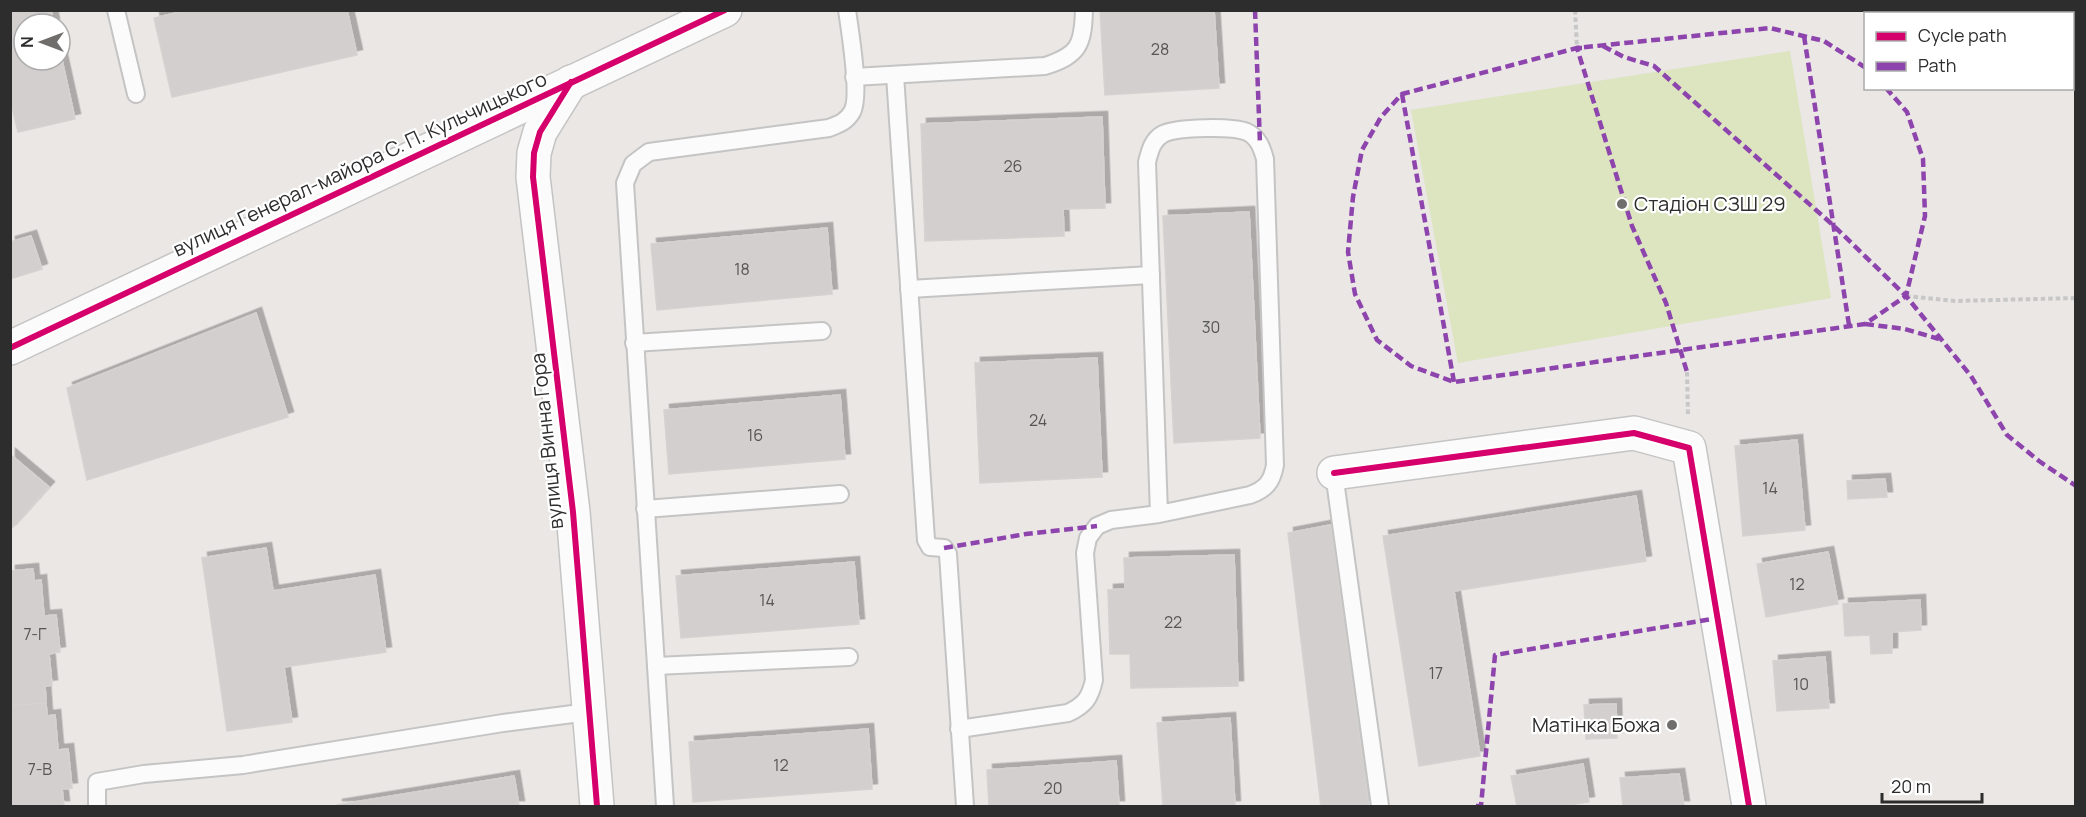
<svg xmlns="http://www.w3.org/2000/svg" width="2086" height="817" font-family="Manrope,sans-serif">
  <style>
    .pitch { fill: #dce4c0 }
    .building { fill: #d2cfce; stroke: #d5d2d0; stroke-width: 1.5; filter: url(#shadow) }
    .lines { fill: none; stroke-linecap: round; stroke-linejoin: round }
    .service-casing { stroke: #c5c4c4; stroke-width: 20 }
    .minor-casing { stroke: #c5c4c4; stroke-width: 36 }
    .path { stroke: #c7c7c7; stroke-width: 4; stroke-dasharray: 4.5 3; stroke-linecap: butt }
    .service { stroke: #fcfbfb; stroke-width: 16 }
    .minor { stroke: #fcfbfb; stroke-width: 33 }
    .quiet { stroke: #8e44ad; stroke-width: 4.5; stroke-dasharray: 9 4.5; stroke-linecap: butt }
    .cycleway-casing { stroke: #fff; stroke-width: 10 }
    .cycleway { stroke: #d6006c; stroke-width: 6 }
    .poi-dot { fill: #6f6e6d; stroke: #fff; stroke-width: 2 }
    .labels { text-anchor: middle; stroke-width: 4.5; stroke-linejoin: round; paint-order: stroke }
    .number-label { font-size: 16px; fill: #575656 }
    .street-label { font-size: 20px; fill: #2d2d2d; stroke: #fff }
    .poi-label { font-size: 20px; fill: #2d2d2d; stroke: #fff; text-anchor: start }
  </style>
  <defs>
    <filter id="shadow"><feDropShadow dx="5.5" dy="-5.5" stdDeviation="0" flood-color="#0004"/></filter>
  </defs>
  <rect width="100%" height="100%" fill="#eae7e5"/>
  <polygon class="pitch" points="1790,51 1831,298 1458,363 1411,110"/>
  <g class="building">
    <polygon points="10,10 51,10 54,24 24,24 24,60 60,60 60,51 75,119 18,132 10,99"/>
    <polygon points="189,10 347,10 357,55 172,97 154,18"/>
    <polygon points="1100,10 1214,10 1219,88 1105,95"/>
    <polygon points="1102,117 1105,208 1063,209 1064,236 925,241 921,124"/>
    <polygon points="1249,212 1260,438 1174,443 1163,216"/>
    <polygon points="827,228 832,294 657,310 651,244"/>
    <polygon points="31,236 42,269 10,279 10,242"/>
    <polygon points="256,313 288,417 87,480 67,388"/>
    <polygon points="1097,358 1102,477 980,483 975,363"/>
    <polygon points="840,395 845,459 669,474 664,410"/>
    <polygon points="1797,440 1805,530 1743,536 1735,446"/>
    <polygon points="10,454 49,487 10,530"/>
    <polygon points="1885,479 1887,497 1848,499 1847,481"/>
    <polygon points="1636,496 1646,561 1454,591 1480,756 1419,766 1383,536"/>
    <polygon points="1331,525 1369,806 1321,806 1288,533"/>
    <polygon points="266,548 273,591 375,575 386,652 284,667 292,722 227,731 202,558"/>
    <polygon points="1828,552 1838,604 1766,617 1757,564"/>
    <polygon points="1234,555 1238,686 1131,688 1130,654 1110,654 1108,590 1125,589 1124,558"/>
    <polygon points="854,562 859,624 681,638 676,576"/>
    <polygon points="33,569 34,581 41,580 44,616 56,615 60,652 49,654 52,685 45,686 46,703 10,706 10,571"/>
    <polygon points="1920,600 1921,630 1892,632 1892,653 1871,654 1870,635 1845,636 1843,604"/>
    <polygon points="1825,657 1829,708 1777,711 1773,661"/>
    <polygon points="46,703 47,716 55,715 58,750 68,749 72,788 62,789 64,806 10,806 10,706"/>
    <polygon points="1616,704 1617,738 1586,739 1584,705"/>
    <polygon points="1230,718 1235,806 1163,806 1157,723"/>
    <polygon points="868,729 872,789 693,802 689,742"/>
    <polygon points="1116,761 1119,806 989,806 987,770"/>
    <polygon points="1583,764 1589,802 1564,806 1517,806 1511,776"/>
    <polygon points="1679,774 1684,806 1623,806 1620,778"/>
    <polygon points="514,776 519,806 337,806 337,805"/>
  </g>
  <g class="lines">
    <defs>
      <g id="service">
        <polyline points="116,10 136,94"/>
        <polyline points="895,75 926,540 930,547 944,548 948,554 965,806"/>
        <path d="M854,77L1045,66C1079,55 1083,45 1084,10"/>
        <polyline points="909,289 1151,275"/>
        <polyline points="634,343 822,331"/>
        <polyline points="1334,473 1380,806"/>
        <polyline points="645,509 840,494"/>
        <polyline points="656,666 849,657"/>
        <path d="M959,729L1068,713C1085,705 1090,698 1094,680L1085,553L1088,538L1097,526L1111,520L1159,514L1250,495C1266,489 1272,482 1275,465L1265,159C1262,148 1258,137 1247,132C1232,126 1178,127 1163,134C1152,140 1150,151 1147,162L1159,514"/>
        <polyline points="97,806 97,782 144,774 243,765 503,723 588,712"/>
        <path d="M665,806L625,183L633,164L649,152L829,128C839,124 846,122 852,112C861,97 850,31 847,10"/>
      </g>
      <g id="minor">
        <polyline points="571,82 540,132 534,153 533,177 573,512 597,806"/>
        <polyline points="10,348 725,10"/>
        <polyline points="1334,473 1634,433 1689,448 1749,806"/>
      </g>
    </defs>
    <use href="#service" class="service-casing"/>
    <use href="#minor" class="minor-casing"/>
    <g class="path">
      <polyline points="1575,10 1577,48"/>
      <polyline points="2038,10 2047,14"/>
      <polyline points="2072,22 2076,23"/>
      <polyline points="1906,296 1955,301 2076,298"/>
      <polyline points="1687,372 1688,415"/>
    </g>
    <use href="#service" class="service"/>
    <use href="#minor" class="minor"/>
    <g class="quiet">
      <polyline points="1255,10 1260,144"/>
      <polyline points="2000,10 2004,14"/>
      <polyline points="1804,36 1849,325"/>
      <polyline points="1603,46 1624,57 1654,66 1834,226 1906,296 1971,376 2007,435 2039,461 2076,486"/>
      <polyline points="1582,48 1577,48 1632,226 1666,303 1687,372"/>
      <polyline points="1866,68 1824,41 1770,28 1577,48 1402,94 1381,117 1362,150 1353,197 1348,252 1355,294 1377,340 1411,366 1454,382 1865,324 1906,296 1925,216 1923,159 1907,112 1886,88"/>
      <polyline points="2072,73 2076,75"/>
      <polyline points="1402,94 1454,382"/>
      <polyline points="1865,324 1905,329 1939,339"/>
      <polyline points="944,548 1026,534 1097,526"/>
      <polyline points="1476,806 1481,806 1495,655 1718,618"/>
    </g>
    <defs>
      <g id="cycleway">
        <polyline points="571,82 540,132 534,153 533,177 573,512 597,806"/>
        <polyline points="10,348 725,10"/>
        <polyline points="1334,473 1634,433 1689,448 1749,806"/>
      </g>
    </defs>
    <use href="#cycleway" class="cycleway-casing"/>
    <use href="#cycleway" class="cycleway"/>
  </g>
  <g class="poi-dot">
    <circle cx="1622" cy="204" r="6"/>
    <circle cx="1672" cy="725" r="6"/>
  </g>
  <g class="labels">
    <g class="number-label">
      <text x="1160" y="55">28</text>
      <text x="1013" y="172">26</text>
      <text x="742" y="275">18</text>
      <text x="1211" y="333">30</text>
      <text x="1038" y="426">24</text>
      <text x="755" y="441">16</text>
      <text x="1770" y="494">14</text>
      <text x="1797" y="590">12</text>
      <text x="767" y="606">14</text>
      <text x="1173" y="628">22</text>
      <text x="35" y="640">7-Г</text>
      <text x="1436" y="679">17</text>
      <text x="1801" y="690">10</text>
      <text x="781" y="771">12</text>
      <text x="40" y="775">7-В</text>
      <text x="1053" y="794">20</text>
    </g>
    <g class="street-label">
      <text transform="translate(360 164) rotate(-25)" y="7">вулиця Генерал-майора С. П. Кульчицького</text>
      <text transform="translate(547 441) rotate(-96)" y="7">вулиця Винна Гора</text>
    </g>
    <g class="poi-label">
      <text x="1634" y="211">Стадіон СЗШ 29</text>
      <text x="1660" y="732" text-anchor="end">Матінка Божа</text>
    </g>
  </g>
  <rect width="2086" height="817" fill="none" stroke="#2d2d2d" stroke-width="24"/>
  <rect x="1864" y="12" width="210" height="78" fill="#ffffff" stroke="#ababab" stroke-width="1.5"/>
  <rect x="1876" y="32" width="30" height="9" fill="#d6006c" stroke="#ababab" stroke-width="1.5"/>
  <text x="1918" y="42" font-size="18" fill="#2d2d2d">Cycle path</text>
  <rect x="1876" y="62" width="30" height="9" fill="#8e44ad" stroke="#ababab" stroke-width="1.5"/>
  <text x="1918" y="72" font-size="18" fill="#2d2d2d">Path</text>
  <g transform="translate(42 42) rotate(270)"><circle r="28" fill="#ffffff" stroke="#ababab" stroke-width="1.5"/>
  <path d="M0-4.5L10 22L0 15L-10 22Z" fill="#6f6e6d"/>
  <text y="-9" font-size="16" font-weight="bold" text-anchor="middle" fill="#2d2d2d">N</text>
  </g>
  <path d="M1882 793v9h100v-9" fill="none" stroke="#2d2d2d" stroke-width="3"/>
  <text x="1891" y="793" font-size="18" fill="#2d2d2d" stroke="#ffffff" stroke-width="4.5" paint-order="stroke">20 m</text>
</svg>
